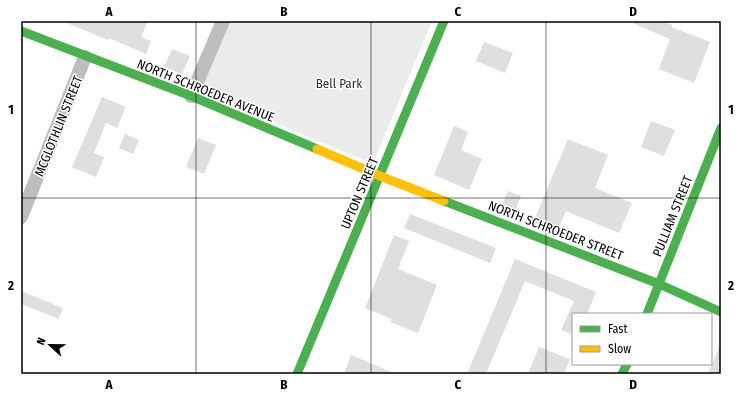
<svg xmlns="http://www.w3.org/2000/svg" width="742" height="395" font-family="'Fira Sans Condensed',sans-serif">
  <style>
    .green { fill: #ebebeb }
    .building { fill: #dfdfdf }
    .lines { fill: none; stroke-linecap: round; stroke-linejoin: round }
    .street { stroke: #bebebe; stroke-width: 14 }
    .fast { stroke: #4caf50; stroke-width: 9 }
    .slow { stroke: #ffc107; stroke-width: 9 }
    .grid { fill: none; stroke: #000; stroke-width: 1; stroke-opacity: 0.55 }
    .labels { text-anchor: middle; stroke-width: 3; stroke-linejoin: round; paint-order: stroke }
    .park-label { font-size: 13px; fill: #323232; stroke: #fff }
    .street-label { font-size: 13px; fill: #000; stroke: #fff }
    .neatline { fill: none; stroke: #000; stroke-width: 1.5 }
    .grid-label { font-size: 13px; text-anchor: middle; font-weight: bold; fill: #000 }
  </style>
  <rect width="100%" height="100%" fill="#fff"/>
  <polygon class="green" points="229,21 432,21 375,159 371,163 203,93 201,86"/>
  <g class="building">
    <polygon points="62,21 148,21 141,37 151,41 146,54 109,38 108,40"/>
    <polygon points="628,21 663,21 672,25 672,27 710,42 694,83 659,69 670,39"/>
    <polygon points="484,42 513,53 505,73 476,61"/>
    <polygon points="172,49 190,56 182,74 164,67"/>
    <polygon points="102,97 126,107 117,128 106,123 94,153 104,157 96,177 72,167"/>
    <polygon points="651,121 675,130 664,156 641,147"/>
    <polygon points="454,126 468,132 461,150 482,159 469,190 434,175"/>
    <polygon points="125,134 139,140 133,154 119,148"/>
    <polygon points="198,138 216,145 204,174 186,167"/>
    <polygon points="568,139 608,155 595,188 632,203 619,233 566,211 557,232 533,223"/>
    <polygon points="508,191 521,196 515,211 502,205"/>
    <polygon points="410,214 496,248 490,263 404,228"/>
    <polygon points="394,235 409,241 398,269 437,285 418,333 390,322 392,319 365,308"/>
    <polygon points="515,259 596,292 587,314 573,314 573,335 561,330 574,301 525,281 486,374 467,374"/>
    <polygon points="21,291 63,308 59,319 21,304"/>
    <polygon points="721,343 721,374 708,374"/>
    <polygon points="539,347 570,359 564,374 528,374"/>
    <polygon points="351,355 396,374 344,374"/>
  </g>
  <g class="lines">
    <g class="street">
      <polyline points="191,96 223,21"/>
      <polyline points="21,217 85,57"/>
    </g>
    <g class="fast">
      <polyline points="21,31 191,96 317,149"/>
      <polyline points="444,201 659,284 721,312"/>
      <polyline points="647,314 721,128"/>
      <polyline points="297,374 444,21"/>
      <polyline points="622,374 627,364"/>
    </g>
    <polyline class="slow" points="317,149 380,176 444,201"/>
  </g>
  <path class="grid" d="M196,21V374M371,21V374M546,21V374M21,198H721"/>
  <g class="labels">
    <g class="park-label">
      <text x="339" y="88">Bell Park</text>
    </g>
    <g class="street-label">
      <text transform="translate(206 90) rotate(22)" y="5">NORTH SCHROEDER AVENUE</text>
      <text transform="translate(58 126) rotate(-68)" y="5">MCGLOTHLIN STREET</text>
      <text transform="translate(359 193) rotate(-67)" y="5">UPTON STREET</text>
      <text transform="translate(672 216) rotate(-68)" y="5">PULLIAM STREET</text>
      <text transform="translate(556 230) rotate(21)" y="5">NORTH SCHROEDER STREET</text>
    </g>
  </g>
  <rect width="742" height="395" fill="none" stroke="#ffffff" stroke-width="44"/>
  <rect x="572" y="313" width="140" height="52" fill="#ffffff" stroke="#999999"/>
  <rect x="580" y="326" width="20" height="6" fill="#4caf50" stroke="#999999"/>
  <text x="608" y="333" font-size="12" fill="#000000">Fast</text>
  <rect x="580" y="346" width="20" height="6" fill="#ffc107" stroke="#999999"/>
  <text x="608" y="353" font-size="12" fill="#000000">Slow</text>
  <g transform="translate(50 345) rotate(292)" stroke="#ffffff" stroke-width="3" paint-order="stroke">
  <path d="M0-3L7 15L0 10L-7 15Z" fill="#000000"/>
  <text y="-6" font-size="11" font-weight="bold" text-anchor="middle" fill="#000000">N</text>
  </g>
  <rect x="22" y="22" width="698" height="351" class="neatline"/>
  <g class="grid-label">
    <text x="109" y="16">A</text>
    <text x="284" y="16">B</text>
    <text x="458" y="16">C</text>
    <text x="633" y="16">D</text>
    <text x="11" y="114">1</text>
    <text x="731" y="114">1</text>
    <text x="11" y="290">2</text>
    <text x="731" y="290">2</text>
    <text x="109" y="389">A</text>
    <text x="284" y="389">B</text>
    <text x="458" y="389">C</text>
    <text x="633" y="389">D</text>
  </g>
</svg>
